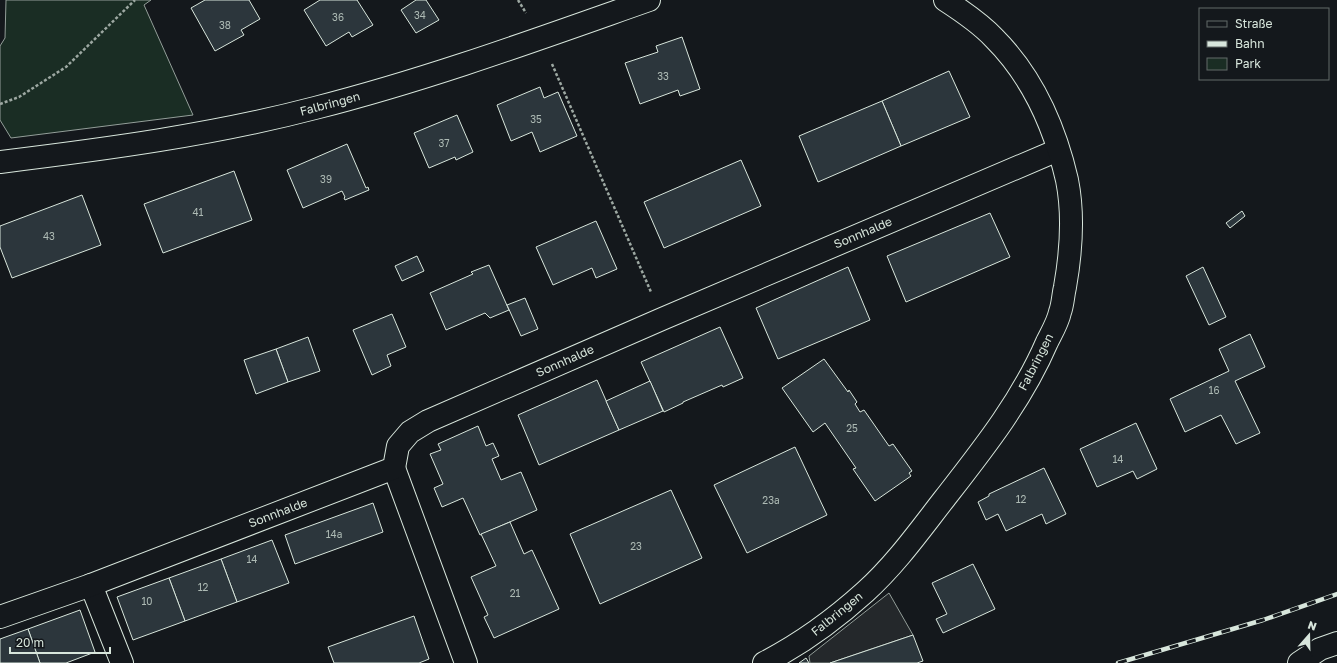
<svg xmlns="http://www.w3.org/2000/svg" width="1337" height="663" font-family="'Golos Text',sans-serif">
  <style>
    .green { fill: #1a2d24; stroke: #939e99 }
    .parking { fill: #24282b; stroke: #939e99 }
    .building { fill: #2c363c; stroke: #d8e6dc }
    .lines { fill: none; stroke-linecap: round; stroke-linejoin: round }
    .minor-casing { stroke: #d8e6dc; stroke-width: 24 }
    .path { stroke: #9da8a2; stroke-width: 2.5; stroke-dasharray: 3 2; stroke-linecap: butt }
    .minor { stroke: #14181c; stroke-width: 22 }
    .rail-casing { stroke: #d8e6dc; stroke-width: 4.5 }
    .rail { stroke: #14181c; stroke-width: 3; stroke-dasharray: 9; stroke-linecap: butt }
    .labels { text-anchor: middle; stroke-width: 3; stroke-linejoin: round; paint-order: stroke }
    .number-label { font-size: 10px; fill: #adbab4 }
    .street-label { font-size: 12px; fill: #d8e6dc; stroke: #14181c }
  </style>
  <rect width="100%" height="100%" fill="#14181c"/>
  <polygon class="green" points="6,0 151,0 144,5 193,115 11,138 0,120 0,46 5,38"/>
  <polygon class="parking" points="889,593 913,635 830,663 810,663 809,656"/>
  <g class="building">
    <polygon points="205,0 249,0 260,19 241,30 244,35 215,51 191,8"/>
    <polygon points="320,0 357,0 373,25 352,37 349,32 326,46 304,10"/>
    <polygon points="416,0 426,0 439,20 416,33 401,10"/>
    <polygon points="682,37 700,89 680,96 678,90 640,104 625,63 658,52 656,46"/>
    <polygon points="949,71 970,117 901,146 882,101"/>
    <polygon points="540,87 544,98 558,92 577,136 540,152 532,132 511,141 497,105"/>
    <polygon points="882,101 901,146 818,182 799,136"/>
    <polygon points="457,115 473,152 456,160 455,157 429,168 414,133"/>
    <polygon points="347,144 366,188 368,187 369,190 345,200 344,198 345,197 342,191 303,208 287,170"/>
    <polygon points="741,160 761,206 664,248 644,202"/>
    <polygon points="234,171 252,220 163,253 144,204"/>
    <polygon points="82,195 101,245 12,278 0,247 0,226"/>
    <polygon points="1242,211 1245,216 1230,228 1226,223"/>
    <polygon points="990,213 1010,257 906,302 887,256"/>
    <polygon points="596,221 617,269 596,278 592,268 553,285 536,247"/>
    <polygon points="417,256 424,271 402,281 395,266"/>
    <polygon points="489,265 509,310 490,318 485,313 446,330 430,293 473,274 471,272"/>
    <polygon points="848,267 870,320 778,359 756,308"/>
    <polygon points="1203,267 1226,317 1209,325 1186,276"/>
    <polygon points="525,298 538,329 521,336 507,305"/>
    <polygon points="392,314 406,347 387,355 391,366 372,375 353,330"/>
    <polygon points="720,327 743,378 723,387 722,385 683,402 683,403 664,412 641,362"/>
    <polygon points="1250,334 1265,367 1235,381 1260,433 1236,444 1221,415 1185,432 1170,399 1229,371 1219,349"/>
    <polygon points="308,337 320,371 288,382 276,349"/>
    <polygon points="276,349 288,382 256,394 244,360"/>
    <polygon points="824,359 848,392 849,390 857,402 855,404 860,412 864,410 889,446 893,444 912,471 909,473 911,476 875,501 853,469 856,468 825,423 813,432 782,388"/>
    <polygon points="597,380 619,430 539,465 518,415"/>
    <polygon points="650,381 663,411 619,430 606,401"/>
    <polygon points="1136,423 1157,469 1137,479 1133,471 1097,487 1080,449"/>
    <polygon points="478,426 486,446 493,443 499,456 492,459 501,480 521,472 537,510 480,535 463,498 442,507 434,488 443,484 430,454 441,450 438,444"/>
    <polygon points="795,447 827,515 747,553 714,485"/>
    <polygon points="1044,468 1066,514 1046,524 1042,514 1006,531 998,514 986,520 978,502 989,496 989,494"/>
    <polygon points="671,490 702,558 600,604 570,534"/>
    <polygon points="373,503 383,532 295,564 285,535"/>
    <polygon points="510,522 524,554 532,550 559,609 494,638 484,617 488,615 471,577 496,566 481,534"/>
    <polygon points="272,540 289,583 237,602 221,559"/>
    <polygon points="221,559 237,602 185,621 169,578"/>
    <polygon points="973,564 995,609 943,633 936,619 947,614 932,583"/>
    <polygon points="169,578 185,621 133,640 117,597"/>
    <polygon points="80,610 95,652 66,663 40,663 28,629"/>
    <polygon points="414,616 429,659 419,663 334,663 328,647"/>
    <polygon points="28,629 40,663 0,663 0,639"/>
    <polygon points="913,635 923,661 917,663 830,663"/>
    <polygon points="806,658 809,663 799,663"/>
  </g>
  <g class="lines">
    <defs>
      <g id="minor">
        <path d="M0,162C106,149 212,135 315,108C429,79 538,39 649,0"/>
        <polyline points="394,468 466,663"/>
        <polyline points="91,585 122,663"/>
        <polyline points="0,617 91,585 394,468 398,446 410,432 428,421 662,319 1058,150"/>
        <path d="M764,663C801,644 834,620 865,592C896,564 920,530 945,498C984,448 1022,400 1047,342C1052,332 1058,322 1060,312C1063,304 1063,295 1065,287C1071,253 1074,215 1067,180C1055,128 1032,76 994,38C980,23 962,11 945,0"/>
        <polyline points="1299,663 1320,649 1337,643"/>
      </g>
    </defs>
    <use href="#minor" class="minor-casing"/>
    <g class="path">
      <polyline points="518,0 526,13"/>
      <polyline points="552,64 651,292"/>
      <polyline points="0,104 19,97 66,67 135,0"/>
    </g>
    <use href="#minor" class="minor"/>
    <defs>
      <polyline id="rail" points="1118,663 1263,620 1337,594"/>
    </defs>
    <use href="#rail" class="rail-casing"/>
    <use href="#rail" class="rail"/>
  </g>
  <g class="labels">
    <g class="number-label">
      <text x="420" y="19">34</text>
      <text x="338" y="21">36</text>
      <text x="225" y="29">38</text>
      <text x="663" y="80">33</text>
      <text x="536" y="123">35</text>
      <text x="444" y="147">37</text>
      <text x="326" y="183">39</text>
      <text x="198" y="216">41</text>
      <text x="49" y="240">43</text>
      <text x="1214" y="394">16</text>
      <text x="852" y="432">25</text>
      <text x="1118" y="463">14</text>
      <text x="1021" y="503">12</text>
      <text x="771" y="504">23a</text>
      <text x="334" y="538">14a</text>
      <text x="636" y="550">23</text>
      <text x="252" y="563">14</text>
      <text x="203" y="591">12</text>
      <text x="515" y="597">21</text>
      <text x="147" y="605">10</text>
    </g>
    <g class="street-label">
      <text transform="translate(330 104) rotate(-15)" y="4">Falbringen</text>
      <text transform="translate(863 233) rotate(-23)" y="4">Sonnhalde</text>
      <text transform="translate(565 361) rotate(-24)" y="4">Sonnhalde</text>
      <text transform="translate(1036 362) rotate(-63)" y="4">Falbringen</text>
      <text transform="translate(278 513) rotate(-21)" y="4">Sonnhalde</text>
      <text transform="translate(837 614) rotate(-39)" y="4">Falbringen</text>
    </g>
  </g>
  <rect x="1199" y="8" width="130" height="72" fill="#14181c" stroke="#626a69"/>
  <rect x="1207" y="21" width="20" height="6" fill="#14181c" stroke="#626a69"/>
  <text x="1235" y="28" font-size="12" fill="#d8e6dc">Straße</text>
  <rect x="1207" y="41" width="20" height="6" fill="#d8e6dc" stroke="#626a69"/>
  <text x="1235" y="48" font-size="12" fill="#d8e6dc">Bahn</text>
  <rect x="1207" y="58" width="20" height="12" fill="#1a2d24" stroke="#626a69"/>
  <text x="1235" y="68" font-size="12" fill="#d8e6dc">Park</text>
  <g transform="translate(1309 635) rotate(20)" stroke="#14181c" stroke-width="3" paint-order="stroke">
  <path d="M0-3L7 15L0 10L-7 15Z" fill="#d8e6dc"/>
  <text y="-6" font-size="11" font-weight="bold" text-anchor="middle" fill="#d8e6dc">N</text>
  </g>
  <path d="M10 647v6h100v-6" fill="none" stroke="#d8e6dc" stroke-width="2"/>
  <text x="16" y="647" font-size="12" fill="#d8e6dc" stroke="#14181c" stroke-width="3" paint-order="stroke">20 m</text>
</svg>
